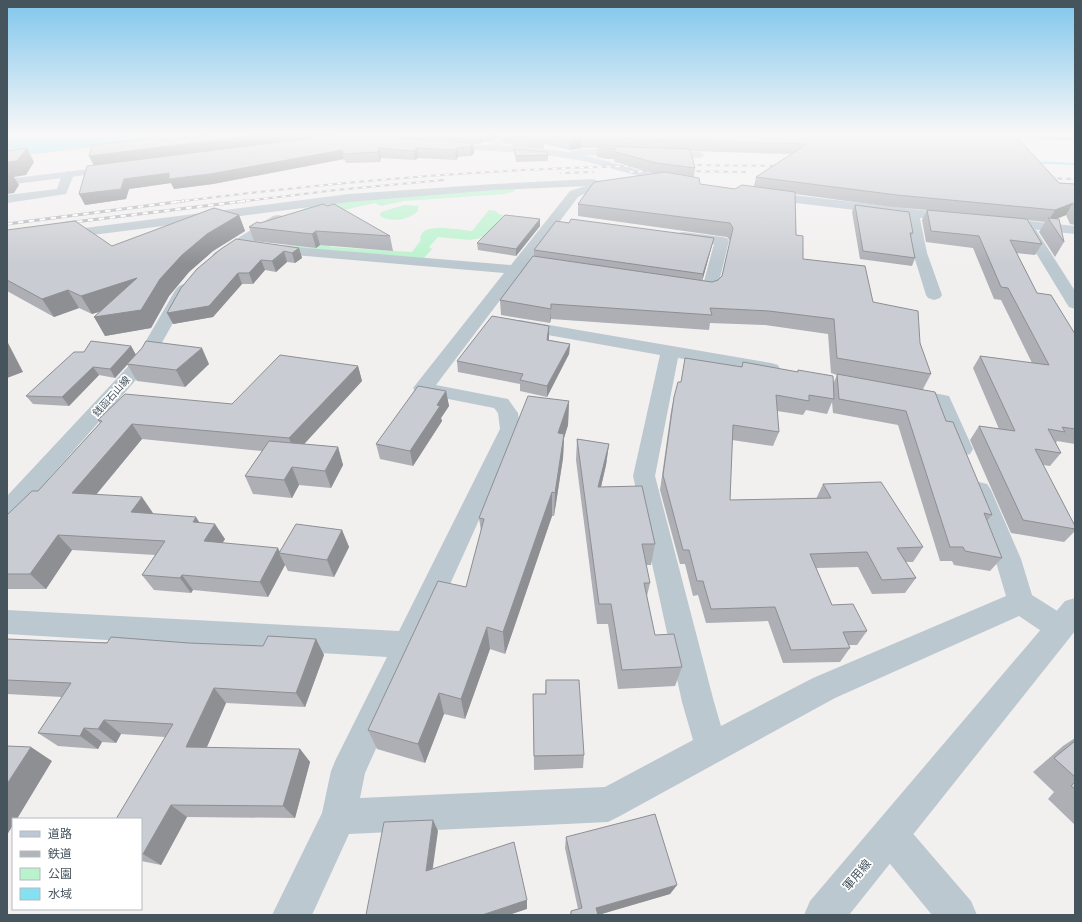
<svg xmlns="http://www.w3.org/2000/svg" width="1082" height="922" font-family="Overpass,'Noto Sans JP',sans-serif">
  <style>
    .green { fill: #bbf2ce }
    .sand { fill: #f4ecdf }
    .water { fill: #85e0f2 }
    .lines { fill: none; stroke-linecap: round; stroke-linejoin: round }
    .stream { fill: #85e0f2; fill-rule: evenodd }
    .minor { fill: #bcc8cf; fill-rule: evenodd }
    .tertiary { fill: #bcc8cf; fill-rule: evenodd }
    .secondary { fill: #bcc9d4; fill-rule: evenodd }
    .rail-far1-casing { stroke: #b1b5ba; stroke-width: 2 }
    .rail-casing { stroke: #b1b5ba; stroke-width: 3 }
    .rail-far1 { stroke: #fff; stroke-width: 1.5; stroke-dasharray: 4.5; stroke-linecap: butt }
    .rail { stroke: #fff; stroke-width: 2; stroke-dasharray: 5.5; stroke-linecap: butt }
    .wall { fill: #adafb5; fill-rule: evenodd }
    .shaded-wall { fill: #8d8f93 }
    .building { fill: #c9ccd2; stroke: #8d8f93 }
    .labels { text-anchor: middle; stroke-width: 3.5; stroke-linejoin: round; paint-order: stroke }
    .street-label { font-size: 10px; fill: #46545e; stroke: #fff }
    .near-street-label { font-size: 12px; fill: #46545e; stroke: #fff }
  </style>
  <rect width="100%" height="100%" fill="#f2efef"/>
  <g class="green">
    <polygon points="515,188 515,190 513,192 505,194 404,201 381,206 375,203 330,213 266,233 309,205 350,199"/>
    <path d="M404,205L419,206L417,209L419,210C410,220 391,223 380,216L381,212Z"/>
    <path d="M489,210L496,211L499,214L506,216L487,234L480,238L470,240L438,237L429,247L432,249L424,258L282,247L299,241L330,245L331,247L412,252L421,240L420,238C421,236 422,233 423,232C430,224 462,230 472,231Z"/>
  </g>
  <polygon class="sand" points="197,135 260,135 7,161 7,157"/>
  <polygon class="water" points="7,135 198,135 7,157"/>
  <g class="lines">
    <polygon class="stream" points="1026,161 1075,163 1075,165 1028,163"/>
    <g class="minor">
      <polygon points="582,149 627,150 632,153 627,156 582,155 568,158 563,155 564,153"/>
      <polygon points="662,151 700,152 705,155 700,158 658,156 657,154 658,152"/>
      <polygon points="68,171 74,174 66,194 7,203 7,195 57,189 62,174"/>
      <polygon points="592,179 596,180 598,182 596,184 621,184 623,186 621,188 617,189 588,192 578,197 436,385 508,399 518,413 520,429 365,773 360,798 605,787 693,740 682,702 633,476 660,355 514,329 512,325 514,321 520,320 771,363 778,365 780,369 778,373 771,375 678,358 655,476 714,702 721,726 813,678 1006,596 995,559 967,490 971,484 979,482 987,484 991,490 1021,559 1032,595 1070,619 1074,628 1070,637 1060,641 1050,637 1019,616 835,698 620,816 608,822 349,834 312,915 272,915 322,813 331,771 336,759 387,657 7,634 7,610 399,631 500,429 498,413 494,408 423,394 416,392 413,388 504,273 271,253 266,252 264,249 266,246 271,245 511,265 570,191 586,186 494,190 349,202 7,246 7,238 349,194 494,184"/>
      <polygon points="913,210 917,211 919,214 927,253 942,295 940,298 934,300 928,298 926,295 913,253 907,214 909,211"/>
      <polygon points="278,215 283,216 284,219 283,222 224,259 219,260 214,259 212,256 214,253 273,216"/>
      <polygon points="1026,221 1031,222 1075,291 1075,309 1069,307 1067,304 1019,225 1021,222"/>
      <path d="M683,232L722,237L727,238L729,241L717,290L714,293C704,296 692,293 682,290L679,287L682,284L687,282L703,285L714,244L678,239L676,236L678,233Z"/>
      <polygon points="184,284 189,286 192,289 150,364 15,517 7,520 7,496 136,358 176,289 179,286"/>
      <polygon points="908,388 949,396 973,449 970,454 962,456 954,454 934,405 901,398 898,394 901,390"/>
      <polygon points="890,817 903,822 971,901 977,915 932,915 877,848 872,835 877,822"/>
    </g>
    <g class="tertiary">
      <polygon points="501,135 512,135 502,142 495,151 487,151 486,149 487,147"/>
      <polygon points="1075,598 1075,631 849,915 804,915 810,901 1065,601"/>
    </g>
    <g class="secondary">
      <path d="M443,143C483,145 523,145 562,151C600,158 637,170 675,180L677,182L675,184L671,185L588,162L560,157L527,153L439,148L438,146Z"/>
      <polygon points="114,166 119,169 118,171 7,185 7,179"/>
      <polygon points="767,192 955,214 960,215 961,218 960,221 955,222 763,199 761,196 763,193"/>
      <polygon points="1001,218 1075,226 1075,234 996,225 995,222 996,219"/>
    </g>
    <defs>
      <g id="rail-far1">
        <polyline points="684,165 784,166"/>
        <polyline points="683,171 745,172"/>
        <polyline points="629,172 657,171"/>
        <polyline points="561,173 593,172"/>
        <polyline points="1044,178 1075,179"/>
        <path d="M176,202C330,182 483,169 638,166"/>
        <polyline points="237,202 336,190 443,180"/>
      </g>
      <g id="rail">
        <polyline points="66,223 245,201"/>
        <polyline points="7,224 184,201"/>
      </g>
    </defs>
    <use href="#rail-far1" class="rail-far1-casing"/>
    <use href="#rail" class="rail-casing"/>
    <use href="#rail-far1" class="rail-far1"/>
    <use href="#rail" class="rail"/>
  </g>
  <g class="wall">
    <polygon points="375,135 500,135 490,142 482,142 480,144 473,144 474,153 471,156 458,157 456,160 418,158 415,160 381,158 380,162 346,163 344,159 213,184 174,189 171,183 129,189 126,199 85,205 93,165 163,140 387,138"/>
    <path d="M502,135H1015L1059,183L1075,184V225L1070,224L1066,215L1057,219L1064,242L1055,257L1039,232L1045,222L1027,220L1042,244L1035,255L1016,253L1037,293L1075,334V444L1057,441L1056,443L1061,453L1050,466L1043,465L1075,526V531L1064,542L1011,533L970,440L979,426L999,429L973,368L980,356L1032,363L1001,300L994,299L973,248L926,242L922,220L927,210L892,207L795,194L796,235L803,259L873,302L920,343L931,374L923,389L946,421L992,515L987,521L1002,558L990,571L954,565L952,561H940L898,425L833,413L832,402L827,414L806,410L803,415L777,411L779,432L773,446L732,440L730,500L816,499L823,484L923,547L913,562H906L916,578L905,593L872,594L858,567L816,568L832,605L867,631L857,645H849L850,648L840,662L783,663L768,621L706,623L698,595L693,596L685,564H680L660,490L671,411L674,397L681,382L742,367L743,362L798,372V370L833,384L837,375L831,373L828,334L765,325L710,323L709,330L551,319L550,323L501,315L500,300L534,256V250L569,223L714,238L702,281L712,282L718,280L722,276L730,241L727,237L578,216V204L655,174L615,162L614,161V159H606L597,157V148H582L570,150L544,144V149L513,146L512,144L503,143ZM690,151L791,154L756,177L754,186L735,189L700,184L694,177L695,168Z"/>
    <polygon points="1036,135 1075,135 1075,141 1041,139"/>
    <polygon points="514,149 548,155 548,161 516,162 515,156"/>
    <polygon points="855,205 913,233 911,237 915,258 912,266 860,259 852,212"/>
    <polygon points="327,206 390,236 393,251 320,245 316,248 254,241 249,227 260,223"/>
    <polygon points="239,215 245,231 213,251 189,272 169,296 151,328 105,336 100,312 92,314 79,308 54,317 7,291 7,230 112,246"/>
    <polygon points="540,226 516,256 478,250 477,243"/>
    <polygon points="299,248 302,258 295,263 287,262 276,272 265,270 253,284 242,284 213,317 173,324 197,269"/>
    <polygon points="549,326 549,340 570,344 569,354 547,397 520,391 520,384 458,372 457,361"/>
    <polygon points="131,346 136,355 115,378 99,375 69,406 33,404 26,396 84,352"/>
    <polygon points="127,364 209,364 185,387 137,381"/>
    <polygon points="358,366 362,381 304,444 338,447 343,465 331,488 299,485 292,498 253,494 245,476 262,451 142,439 96,495 152,514 199,522 225,539 222,543 280,552 342,530 349,547 334,577 288,571 285,565 268,597 193,590 191,593 154,590 142,575 155,555 72,550 46,589 7,589 7,515 38,491 100,423 98,420 232,404"/>
    <polygon points="446,391 449,406 441,418 442,421 413,466 380,459 376,444"/>
    <polygon points="569,401 568,425 564,438 563,458 554,516 552,516 505,654 490,649 465,719 444,714 425,763 377,749 368,730 466,587 481,531 479,518"/>
    <polygon points="577,439 609,444 606,465 601,487 655,544 651,565 646,565 650,583 647,596 655,635 682,667 675,686 618,689 608,624 597,624 576,460"/>
    <polygon points="7,639 85,642 189,643 263,646 316,639 324,655 305,707 226,703 206,748 300,749 310,762 295,818 187,817 161,865 141,861 141,819 165,737 121,734 116,743 102,742 98,749 58,746 38,733 62,697 7,694"/>
    <polygon points="546,680 584,755 583,768 534,770 533,694 545,694"/>
    <polygon points="1075,738 1075,825 1048,799 1054,792 1033,772 1063,746"/>
    <polygon points="566,837 677,885 670,894 598,915 570,915 571,911 578,909 565,848"/>
  </g>
  <g class="shaded-wall">
    <polygon points="260,135 342,135 94,166 89,156 162,140 162,137 165,146"/>
    <polygon points="480,135 481,135 482,142 480,144"/>
    <polygon points="490,135 500,135 490,142"/>
    <polygon points="582,137 582,148 570,150 570,140"/>
    <polygon points="473,143 474,153 471,156 470,147"/>
    <polygon points="27,148 34,162 26,175 14,177 19,185 14,193 7,194 7,162"/>
    <polygon points="379,148 381,158 380,162 378,152"/>
    <polygon points="417,148 418,158 415,160 414,151"/>
    <polygon points="457,148 458,157 456,160 455,150"/>
    <polygon points="342,150 344,159 213,184 174,189 171,183 129,189 126,199 85,205 79,194 124,179"/>
    <polygon points="1073,203 1066,215 1050,221 1049,220 1055,210"/>
    <polygon points="239,215 245,231 213,251 189,272 169,296 151,328 105,336 94,317 182,255 207,234"/>
    <polygon points="540,219 540,226 516,256 516,249"/>
    <polygon points="316,231 320,245 316,248 312,234"/>
    <polygon points="714,238 712,245 702,282 703,274"/>
    <polygon points="299,248 302,258 295,263 292,253"/>
    <polygon points="284,251 287,262 276,272 272,261"/>
    <polygon points="261,260 265,270 253,284 249,273"/>
    <polygon points="238,273 242,284 213,317 173,324 167,313"/>
    <polygon points="137,278 146,296 92,314 81,296"/>
    <polygon points="68,290 79,308 54,317 42,299"/>
    <polygon points="551,304 551,319 550,323 551,309"/>
    <polygon points="549,326 549,337 547,351 547,340"/>
    <polygon points="7,341 23,372 7,378"/>
    <polygon points="570,344 569,354 547,397 547,386"/>
    <polygon points="131,346 136,355 115,378 110,369"/>
    <polygon points="202,348 209,364 185,387 176,370"/>
    <polygon points="358,366 362,381 295,454 289,438"/>
    <polygon points="93,367 99,375 69,406 62,397"/>
    <polygon points="446,391 449,406 441,418 442,421 413,466 410,451 437,405"/>
    <polygon points="569,401 568,425 564,438 563,458 554,516 558,433"/>
    <polygon points="132,424 142,439 84,509 72,493"/>
    <polygon points="609,444 606,465 596,508 598,487"/>
    <polygon points="338,447 343,465 331,488 325,471"/>
    <polygon points="292,467 299,485 292,498 284,480"/>
    <polygon points="552,492 552,516 505,654 503,632"/>
    <polygon points="142,497 153,513 142,527 131,512"/>
    <polygon points="196,517 206,533 193,522"/>
    <polygon points="215,524 225,539 214,557 204,541"/>
    <polygon points="342,530 349,547 334,577 327,560"/>
    <polygon points="58,535 72,550 46,589 30,574"/>
    <polygon points="278,548 281,554 279,553 285,565 268,597 260,582"/>
    <polygon points="182,575 193,590 191,593 180,578"/>
    <polygon points="487,627 490,649 465,719 461,699"/>
    <polygon points="316,639 324,655 305,707 296,693"/>
    <polygon points="214,688 226,703 201,761 186,747"/>
    <polygon points="439,693 444,714 425,763 418,744"/>
    <polygon points="104,720 121,734 116,743 98,729"/>
    <polygon points="84,728 102,742 98,749 80,736"/>
    <polygon points="31,747 52,761 17,819 13,819 13,825 7,835 7,784"/>
    <polygon points="300,749 310,762 295,818 283,806"/>
    <polygon points="171,805 187,817 161,865 143,854"/>
    <polygon points="433,820 438,831 431,881 426,871"/>
    <polygon points="677,885 670,894 598,915 594,915 596,908"/>
    <polygon points="527,900 527,909 509,915 482,915"/>
  </g>
  <g class="building">
    <polygon points="209,135 260,135 89,156 92,145 162,137 162,140"/>
    <polygon points="340,135 371,135 385,137 473,143 470,147 457,148 455,150 417,148 414,151 379,148 378,152 344,154 342,150 210,174 169,179 169,173 124,179 121,189 79,194 87,166 329,136"/>
    <polygon points="512,135 542,135 544,138 512,136"/>
    <polygon points="548,135 1015,135 1059,183 1075,184 1075,207 1073,203 1055,210 897,195 756,177 807,144 582,137 570,140"/>
    <polygon points="598,146 690,149 695,168 656,163 616,152 614,150 616,148 607,149"/>
    <polygon points="27,148 17,161 7,162 7,151"/>
    <polygon points="514,149 547,152 548,155 516,156"/>
    <polygon points="10,170 7,175 7,171"/>
    <polygon points="665,172 699,178 700,184 735,189 742,185 795,192 796,235 803,236 803,259 865,266 873,302 918,311 920,343 931,374 837,358 834,319 769,311 710,308 712,315 551,304 551,309 500,300 533,256 712,282 718,280 722,276 733,228 730,223 578,204 594,182"/>
    <polygon points="323,204 327,206 334,204 390,236 316,231 312,234 249,227 257,222 260,223"/>
    <polygon points="855,205 909,212 913,233 910,233 915,258 863,251"/>
    <polygon points="214,208 239,215 207,234 182,255 160,279 141,310 94,317 137,278 81,296 68,290 42,299 7,280 7,230 75,221 112,246"/>
    <polygon points="927,210 1027,219 1042,244 1010,240 1037,293 1051,295 1075,334 1075,429 1062,427 1065,432 1048,429 1061,453 1035,449 1075,526 1075,529 1023,520 979,426 1015,431 980,356 1049,365 1008,288 1001,287 979,236 931,231"/>
    <polygon points="505,215 540,219 516,249 477,243"/>
    <polygon points="1048,218 1059,219 1064,242"/>
    <polygon points="571,219 714,238 703,274 534,250 556,221 569,223"/>
    <polygon points="236,239 299,248 292,253 284,251 272,261 261,260 249,273 238,273 209,306 167,313 181,288 197,269 221,249"/>
    <polygon points="492,316 549,326 547,340 570,344 547,386 520,380 523,374 457,361"/>
    <polygon points="91,341 131,346 110,369 93,367 62,397 26,396 74,352 84,352"/>
    <polygon points="146,341 202,348 176,370 127,364 142,348"/>
    <polygon points="280,355 358,366 289,438 132,424 72,493 142,497 131,512 196,517 193,522 215,524 204,541 278,548 260,582 182,575 180,578 142,575 165,541 58,535 30,574 7,574 7,515 32,491 38,491 102,421 98,420 125,394 232,404"/>
    <polygon points="685,358 742,367 743,362 798,372 798,370 833,376 834,399 809,395 809,401 776,395 779,432 733,425 730,500 831,498 823,484 881,482 923,547 897,548 916,578 882,580 867,552 810,554 832,605 853,604 867,631 843,632 850,648 791,650 775,607 711,609 703,581 697,581 689,550 683,550 663,475 674,397 678,382 681,382"/>
    <polygon points="837,374 935,392 946,421 953,422 992,515 984,513 1002,558 965,551 963,547 950,547 906,411 839,399"/>
    <polygon points="418,386 446,391 437,405 440,406 410,451 376,444"/>
    <polygon points="528,396 569,401 558,433 564,434 555,493 552,492 503,632 487,627 461,699 439,693 418,744 368,730 438,581 466,587 484,519 479,518"/>
    <polygon points="577,439 609,444 598,487 642,486 655,544 642,544 650,583 644,583 655,635 674,634 682,667 622,670 611,604 599,604"/>
    <polygon points="269,441 338,447 325,471 292,467 284,480 245,476"/>
    <polygon points="296,524 342,530 327,560 279,553"/>
    <polygon points="268,636 316,639 296,693 214,688 186,747 300,749 283,806 171,805 143,854 141,854 141,819 116,819 173,724 104,720 98,729 84,728 80,736 38,733 71,683 7,680 7,639 107,643 111,637 189,643 263,646"/>
    <polygon points="546,680 579,680 584,755 534,756 533,694 546,694"/>
    <polygon points="1075,741 1075,777 1054,758"/>
    <polygon points="7,746 31,747 7,784"/>
    <polygon points="1075,782 1075,789 1071,786"/>
    <polygon points="655,814 677,885 596,908 598,915 571,915 571,911 582,908 566,837"/>
    <polygon points="433,820 426,871 514,842 527,900 482,915 366,915 384,822"/>
  </g>
  <linearGradient id="sky" x2="0" y2="1"><stop stop-color="#80c6ec"/><stop offset="0.51" stop-color="#f9f8f8"/><stop offset="1" stop-color="#f9f8f8" stop-opacity="0"/></linearGradient>
  <rect width="1082" height="264" fill="url(#sky)"/>
  <g class="labels">
    <g class="street-label">
      <text transform="translate(111 396) rotate(-48)" y="4">銭函石山線</text>
    </g>
    <g class="near-street-label">
      <text transform="translate(857 875) rotate(-50)" y="4">軍用線</text>
    </g>
  </g>
  <rect width="1082" height="922" fill="none" stroke="#46545e" stroke-width="16"/>
  <rect x="12" y="818" width="130" height="92" fill="#ffffff" stroke="#b5bbbf"/>
  <rect x="20" y="831" width="20" height="6" fill="#bcc9d4" stroke="#b5bbbf"/>
  <text x="48" y="838" font-size="12" fill="#46545e">道路</text>
  <rect x="20" y="851" width="20" height="6" fill="#b1b5ba" stroke="#b5bbbf"/>
  <text x="48" y="858" font-size="12" fill="#46545e">鉄道</text>
  <rect x="20" y="868" width="20" height="12" fill="#bbf2ce" stroke="#b5bbbf"/>
  <text x="48" y="878" font-size="12" fill="#46545e">公園</text>
  <rect x="20" y="888" width="20" height="12" fill="#85e0f2" stroke="#b5bbbf"/>
  <text x="48" y="898" font-size="12" fill="#46545e">水域</text>
</svg>
